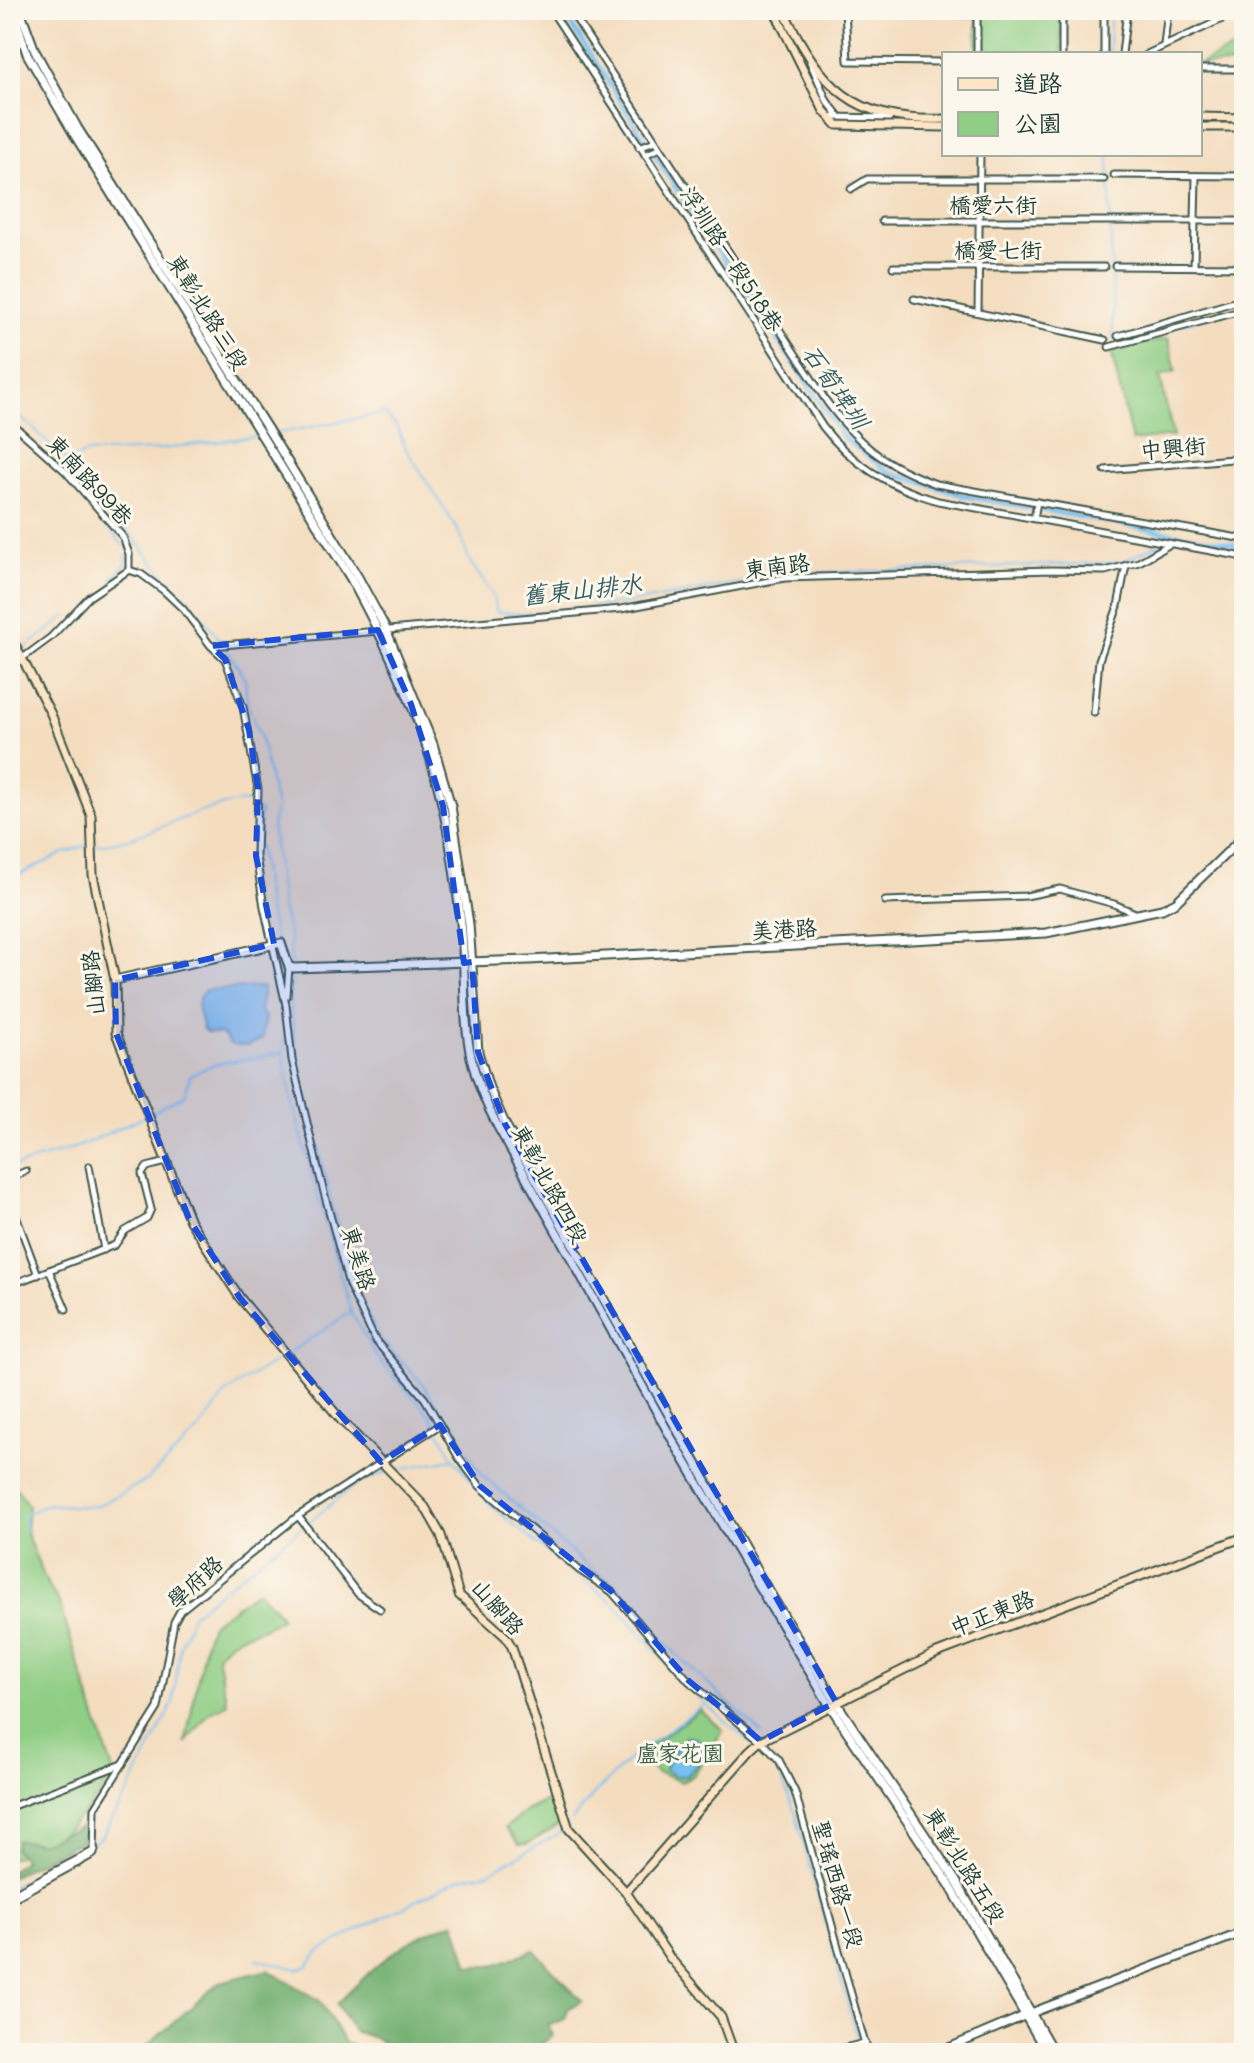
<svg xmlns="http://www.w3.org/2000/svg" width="1254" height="2063" font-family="Mali,'LXGW WenKai TC',sans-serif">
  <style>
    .green { fill: #90ce85; stroke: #58865c; stroke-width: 2 }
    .forest { fill: #74b172; stroke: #4a7753; stroke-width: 2 }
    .water { fill: #78c0f0; stroke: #4c7e92; stroke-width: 2 }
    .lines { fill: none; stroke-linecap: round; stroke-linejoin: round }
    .stream { stroke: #78c0f0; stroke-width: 2 }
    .canal { stroke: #78c0f0; stroke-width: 5 }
    .minor-casing { stroke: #3f5549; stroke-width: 9 }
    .tertiary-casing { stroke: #3f5549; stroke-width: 11 }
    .secondary-casing { stroke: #3f5549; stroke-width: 11 }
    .minor { stroke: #fff; stroke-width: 5 }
    .tertiary { stroke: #fff; stroke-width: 7 }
    .secondary { stroke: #fde5c5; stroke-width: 7 }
    .marked { fill: #1d4ed8; fill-opacity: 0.2; stroke: #1d4ed8; stroke-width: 6; stroke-dasharray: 16 10; stroke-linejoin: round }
    .labels { text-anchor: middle; stroke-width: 6; stroke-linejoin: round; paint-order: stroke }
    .street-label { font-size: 22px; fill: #1f3d34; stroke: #fbf7ec }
    .park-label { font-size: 22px; fill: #3b6148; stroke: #fbf7ec }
    .water-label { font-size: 24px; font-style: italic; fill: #355e63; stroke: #fbf7ec }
  </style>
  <rect width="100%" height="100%" fill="#fbf7ec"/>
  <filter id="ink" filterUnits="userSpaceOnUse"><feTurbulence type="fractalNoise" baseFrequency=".0125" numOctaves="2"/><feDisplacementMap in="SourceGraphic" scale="16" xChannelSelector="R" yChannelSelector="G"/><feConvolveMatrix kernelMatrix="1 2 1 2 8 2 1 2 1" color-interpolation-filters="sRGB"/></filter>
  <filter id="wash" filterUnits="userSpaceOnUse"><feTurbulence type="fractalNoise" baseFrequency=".006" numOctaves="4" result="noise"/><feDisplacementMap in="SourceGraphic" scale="32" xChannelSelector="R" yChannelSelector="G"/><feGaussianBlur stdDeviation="1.8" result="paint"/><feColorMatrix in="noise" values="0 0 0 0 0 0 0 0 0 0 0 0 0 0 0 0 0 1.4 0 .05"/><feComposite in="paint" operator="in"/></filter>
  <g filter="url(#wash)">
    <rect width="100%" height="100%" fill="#f4ddbf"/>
    <g class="green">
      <rect x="977" y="10" width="85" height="44"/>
      <polygon points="1244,43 1244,64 1200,65 1200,64"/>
      <polygon points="1168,338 1176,371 1160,376 1173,436 1132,441 1111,351"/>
      <path d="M10,1479L28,1505L26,1534L49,1588L58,1600L114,1774C87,1814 59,1846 10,1858Z"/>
      <path d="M258,1590L282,1617C260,1636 234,1629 217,1656L227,1704L210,1712L185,1744L206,1638L211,1624Z"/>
      <polygon points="700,1710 723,1730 693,1776 682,1782 656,1772 635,1756"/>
      <polygon points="555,1796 562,1823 527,1844 519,1844 505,1828 526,1811"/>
    </g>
    <g class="forest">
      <polygon points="86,1825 82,1841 10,1877 10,1871 25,1860 15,1849 17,1840 40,1843"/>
      <path d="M455,1922L469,1966H492L534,1950L582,2001L568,2009L565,2019L548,2026L553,2035L530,2053H394C384,2039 369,2036 353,2031L337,2004C375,1966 402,1938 455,1922Z"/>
      <polygon points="268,1970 320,2001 345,2043 372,2053 139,2053 220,1982"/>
    </g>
    <g class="water">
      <polygon points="263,987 260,1011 265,1016 262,1039 248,1046 231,1045 222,1034 207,1033 203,1029 198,1011 199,998 205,990"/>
      <polygon points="685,1737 695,1738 703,1743 705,1755 687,1776 674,1776 665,1770 668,1761"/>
    </g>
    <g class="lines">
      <g class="stream">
        <polyline points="1109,54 1110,10"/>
        <polyline points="1109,154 1113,339 1120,341 1244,307"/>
        <polyline points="10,409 31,426 87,481 174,587 190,599 222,643"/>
        <polyline points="10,427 62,475 123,545"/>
        <polyline points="273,434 385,413 397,427 406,449 458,530 470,562 492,594 497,612 523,614 631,603 788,574 1107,563 1124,561 1158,544"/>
        <polyline points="62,475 76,458 87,453 154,450 259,436"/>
        <polyline points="1164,541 1176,533"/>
        <polyline points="112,579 126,564 126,555"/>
        <polyline points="226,648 245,678 247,703 260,736 276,807 272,826 282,907 289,936 291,965"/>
        <polyline points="21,651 67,616"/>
        <polyline points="259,839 260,810"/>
        <path d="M96,845C150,841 199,801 254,802"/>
        <polyline points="259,846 267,905 276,942"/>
        <polyline points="10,879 64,853 89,845"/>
        <polyline points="277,948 286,984"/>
        <polyline points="292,971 289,998 298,1061 335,1217 360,1302 384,1343 422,1383 483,1476 591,1569 612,1582 678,1656 762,1734"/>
        <polyline points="286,1026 283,1052 290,1093 317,1193 351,1312 377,1358 430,1415 454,1459 492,1506 556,1560 613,1602 705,1704 752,1744"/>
        <polyline points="151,1113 185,1095 190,1076 214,1064 282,1053"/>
        <polyline points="10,1168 80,1146 145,1116"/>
        <polyline points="290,1352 351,1312"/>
        <polyline points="393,1470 453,1459"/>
        <polyline points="25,1531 25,1515 46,1504 86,1507 101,1504 147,1480 198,1431 227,1392 285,1355"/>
        <path d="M757,1748C779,1766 788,1793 797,1818L858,2041"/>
        <polyline points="571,1821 596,1792 634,1755 704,1705"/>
        <polyline points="10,1887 74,1857 101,1837 127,1794 173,1703 180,1646 193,1613 358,1483 387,1472"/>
        <polyline points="257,1959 298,1969 308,1966 317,1953 354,1932 461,1878 490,1872 560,1833 567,1826"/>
      </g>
      <polyline class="canal" points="562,10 672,182 844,438 889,472 969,497 1244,546"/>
    </g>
  </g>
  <g filter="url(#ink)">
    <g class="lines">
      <defs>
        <g id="minor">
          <path d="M551,10L823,427C852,465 892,488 938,501L1244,557"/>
          <path d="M570,10L827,402C860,446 884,465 936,484L1244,539"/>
          <polyline points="845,10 848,61 944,62"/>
          <polyline points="977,10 977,54"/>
          <polyline points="845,13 977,15"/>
          <polyline points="1164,45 1168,10"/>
          <polyline points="1062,54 1062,10"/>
          <polyline points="1104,54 1104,10"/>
          <polyline points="1122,54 1127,10"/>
          <polyline points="1147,54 1242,10"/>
          <polyline points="810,62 827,101 839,116"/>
          <polyline points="1200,69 1244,69"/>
          <polyline points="829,117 890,118"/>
          <polyline points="639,147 655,141"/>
          <polyline points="645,155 660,148"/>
          <polyline points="1114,175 1244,176"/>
          <polyline points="851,189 867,179 1104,179"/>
          <polyline points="882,221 1244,221"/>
          <polyline points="1115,266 1244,267"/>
          <polyline points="1194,266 1196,176"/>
          <polyline points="893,267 1104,267"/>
          <polyline points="914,299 1105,340"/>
          <polyline points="978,312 980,154"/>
          <polyline points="1118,336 1244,299"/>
          <polyline points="1109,347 1244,310"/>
          <polyline points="10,422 66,472 123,537 129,554 129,570"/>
          <polyline points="1105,470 1244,458"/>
          <polyline points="1034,519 1037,502"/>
          <polyline points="129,570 141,574 164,591 183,609 211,646 225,659 243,707 258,789 256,856 264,907 286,1005 292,1060 322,1185 349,1285 375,1340 425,1399 459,1458 480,1486 579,1570 612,1592 689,1681 761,1741 779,1760 795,1792 865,2044"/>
          <polyline points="212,646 621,609 785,578 1052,570 1105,571 1139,562 1170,544"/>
          <polyline points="24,657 51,637 89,597 129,570"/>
          <polyline points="1094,713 1099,660 1118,606 1126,565"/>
          <polyline points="885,901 1026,896 1060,889 1114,904 1135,913"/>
          <polyline points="287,996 289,967"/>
          <polyline points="89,1166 104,1250"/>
          <polyline points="10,1178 26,1171"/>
          <polyline points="10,1200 38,1275"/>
          <polyline points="49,1270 66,1309"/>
          <polyline points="10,1285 115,1245 125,1231 147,1218 151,1209 142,1174 147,1167 166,1162"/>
          <polyline points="298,1516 358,1594 380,1609"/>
          <polyline points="10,1807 123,1764"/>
          <polyline points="10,1895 95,1850"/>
          <polyline points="10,1900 94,1854 95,1808 158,1708 174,1622 180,1611 298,1516 440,1425"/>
        </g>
        <g id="tertiary">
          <path d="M13,10L27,54L72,131L351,579C380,632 407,687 426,745C445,802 454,863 461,923C466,967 462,1014 471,1057C476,1080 486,1104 497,1125L672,1439L750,1572L830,1706L949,1884L1047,2053"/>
          <polyline points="20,10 35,51 77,127 272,436 358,577 386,629 433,744 451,806 469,924 478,1052 489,1088 505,1124 755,1568 836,1702 956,1881 1054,2053"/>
          <polyline points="115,980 281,943 289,967 294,968 529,960 1046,933 1162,909 1176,902 1244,836"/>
          <polyline points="827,2053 865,2044 866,2053"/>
          <polyline points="937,2053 1031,2013 1244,1932"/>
        </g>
        <g id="secondary">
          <polyline points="774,10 824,111 837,125 944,127"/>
          <path d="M783,10C822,87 852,122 944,119"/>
          <polyline points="1200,117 1244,118"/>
          <polyline points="1200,127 1244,127"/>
          <polyline points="10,635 51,714 91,815 93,875 115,980 116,1033 190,1221 240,1298 341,1420 425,1507 441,1535 459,1595 506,1637 512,1647 569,1829 626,1892 670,1958 721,2017 734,2053"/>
          <polyline points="626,1892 750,1751 761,1741 937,1653 1244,1537"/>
        </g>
      </defs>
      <use href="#minor" class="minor-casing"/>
      <use href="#tertiary" class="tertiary-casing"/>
      <use href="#secondary" class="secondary-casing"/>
      <use href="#minor" class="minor"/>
      <use href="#tertiary" class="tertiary"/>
      <use href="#secondary" class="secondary"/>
    </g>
  </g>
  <path class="marked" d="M378,630L411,704L443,806L464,963L472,962L478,1052L505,1124L836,1702L761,1741L689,1681L612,1592L480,1486L440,1425L381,1462L240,1298L190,1221L116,1033L115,980L274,944L256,856L258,789L249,730L225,659L211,646Z"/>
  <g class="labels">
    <g class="street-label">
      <text x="993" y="213">橋愛六街</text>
      <text x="998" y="258">橋愛七街</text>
      <text transform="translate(732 259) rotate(57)" y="8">浮圳路一段518巷</text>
      <text transform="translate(208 312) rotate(58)" y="8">東彰北路三段</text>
      <text transform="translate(1173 448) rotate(-5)" y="8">中興街</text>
      <text transform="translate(90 480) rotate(47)" y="8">東南路99巷</text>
      <text transform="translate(777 566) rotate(-7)" y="8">東南路</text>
      <text transform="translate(784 929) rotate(-3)" y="8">美港路</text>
      <text transform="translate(93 983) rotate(-96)" y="8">山腳路</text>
      <text transform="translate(550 1184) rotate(61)" y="8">東彰北路四段</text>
      <text transform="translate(359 1258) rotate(73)" y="8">東美路</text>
      <text transform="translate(195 1582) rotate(-43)" y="8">學府路</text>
      <text transform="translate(498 1607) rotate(48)" y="8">山腳路</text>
      <text transform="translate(992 1613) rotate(-21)" y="8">中正東路</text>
      <text transform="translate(965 1865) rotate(58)" y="8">東彰北路五段</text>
      <text transform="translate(838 1884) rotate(74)" y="8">聖瑤西路一段</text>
    </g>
    <g class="park-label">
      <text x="680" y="1761">盧家花園</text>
    </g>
    <g class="water-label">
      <text transform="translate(835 387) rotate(55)" y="8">石筍埤圳</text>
      <text transform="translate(582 590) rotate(-6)" y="8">舊東山排水</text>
    </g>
  </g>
  <rect width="1254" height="2063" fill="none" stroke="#fbf7ec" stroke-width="40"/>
  <rect x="942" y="52" width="260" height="104" fill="#fbf7ec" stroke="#a3ada2" stroke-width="2"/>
  <rect x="958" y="78" width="40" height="12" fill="#fde5c5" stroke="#a3ada2" stroke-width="2"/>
  <text x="1014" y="92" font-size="24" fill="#1f3d34">道路</text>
  <rect x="958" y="112" width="40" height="24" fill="#90ce85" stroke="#a3ada2" stroke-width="2"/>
  <text x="1014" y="132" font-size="24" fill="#1f3d34">公園</text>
</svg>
